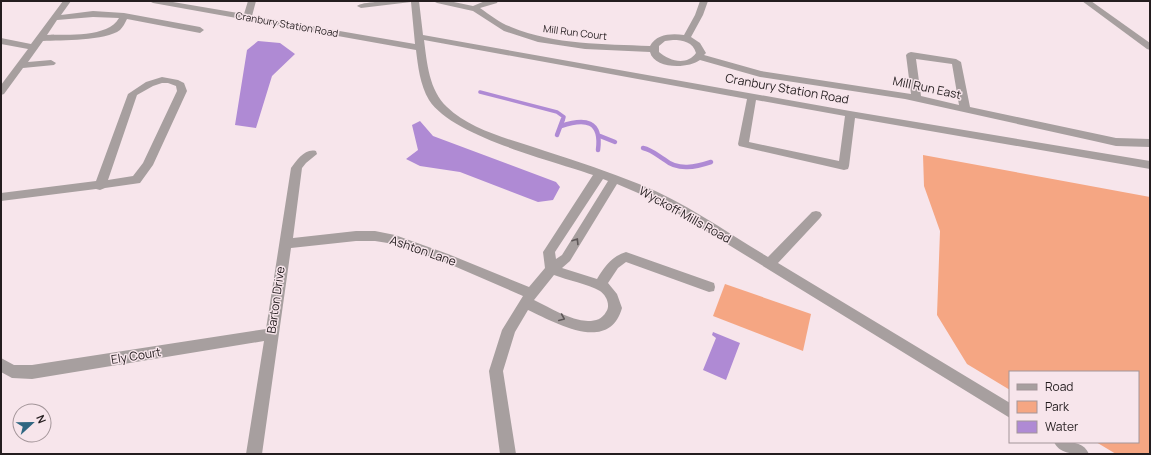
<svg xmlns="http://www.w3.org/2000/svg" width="1151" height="455" font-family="Manrope,sans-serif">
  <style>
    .green { fill: #f5a683 }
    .water { fill: #af8ad4 }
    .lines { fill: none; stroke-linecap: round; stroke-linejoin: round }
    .stream-far1 { stroke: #af8ad4; stroke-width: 3.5 }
    .stream { stroke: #af8ad4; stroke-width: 4.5 }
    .minor { fill: #a79f9f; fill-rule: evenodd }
    .oneway { stroke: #5f5859 }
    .labels { text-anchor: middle; stroke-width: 3; stroke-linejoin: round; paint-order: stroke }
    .far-street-label { font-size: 10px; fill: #241d1f; stroke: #f7e5eb }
    .street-label { font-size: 12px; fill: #241d1f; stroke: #f7e5eb }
  </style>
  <rect width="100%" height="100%" fill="#f7e5eb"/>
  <g class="green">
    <polygon points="923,155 1150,197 1150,454 1116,454 1096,442 1138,442 1138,372 1010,372 1010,390 967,364 937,315 940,231 924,186"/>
    <polygon points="725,284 811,314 803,351 713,316"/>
  </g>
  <g class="water">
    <polygon points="258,41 280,43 295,54 272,76 256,128 235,125 247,50"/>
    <polygon points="420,121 433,136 556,182 560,187 553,200 538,202 460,172 420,166 406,159 418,150 412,125"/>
    <polygon points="713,332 740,343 726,380 703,370 716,338 712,335"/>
  </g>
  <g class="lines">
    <polyline class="stream-far1" points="480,92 557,112 564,117 563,120"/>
    <g class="stream">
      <path d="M561,126C585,118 602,120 598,150"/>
      <polyline points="557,135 563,119"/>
      <polyline points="600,136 615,142"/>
      <path d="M643,148C652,150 657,155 665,160C678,171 696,167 711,162"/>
    </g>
    <g class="minor">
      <path d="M63,1H71L61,15L93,11L124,13L200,27L204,30L200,33L127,19C125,23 123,27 120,30C106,41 61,40 43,41L28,62L51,60L56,63L54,65L23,68L4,94L1,95V85L28,49L1,44V38L31,44ZM93,17L119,18C108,38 67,34 47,35L57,20Z"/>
      <path d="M149,1H167L244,14L248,1H256L252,16L415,44L411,2L361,8L357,6C364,0 407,1 419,1L423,35L850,111L1150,161V169L855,118L849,166L848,169L844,170L739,146L738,144L747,99L424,40C427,63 429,90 447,107C472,131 513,140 545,151C577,161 609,172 639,184C685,202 726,232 768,257L812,212L816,211L820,212L822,215L820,218L778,263L1010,403V418L659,202L617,184L570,261L562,268L597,279C605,266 611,257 626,252L714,283L715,287L714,291L709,292L626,262L618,268L608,283L617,294L622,308C609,354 556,323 528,310L515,332L503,371L516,454H500L489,371L502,330L523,296L440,260L394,244L375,241H356L291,248L262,454H246L264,341L32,379L12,378L1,372V358L14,365H32L266,329L291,168C297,160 305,148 316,151L317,154L306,163L302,168L293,238L356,231H375L395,235L448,254L529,287L545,268L543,252L545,249L593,175C551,160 453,137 429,100C420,85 418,66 416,50L153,3ZM756,100L845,116L839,161L749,142ZM603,179L608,181L562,255L556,259L555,252ZM554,275C567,280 588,284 600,291C606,295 611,305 606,312C602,319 596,321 588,321C569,320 551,308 534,300Z"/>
      <path d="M433,1H449L473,6L485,1H498L497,3L480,8C490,15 500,23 511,27C555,45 604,44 650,46C656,34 672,33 684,35L695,15L700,1H708L703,15L691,37L700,43L706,53L704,55L761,71L911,94L906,55L908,53L911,52L956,59L961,62L970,107L1116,138L1150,139V147L1116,146L1094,141L905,99L760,77L700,60C688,69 654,69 650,52L585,49L538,42L504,31L473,11L437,3ZM673,40C683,40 693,42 696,53C687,66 669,61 659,52V46L665,41ZM916,59L952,64L959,105L921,96Z"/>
      <polygon points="1082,1 1091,1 1150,43 1150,50 1147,49"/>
      <path d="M162,77L178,80L184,83L187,91L153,165L140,183L105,188L100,190L96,189L1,201V193L96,181L128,94L146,82ZM162,83H168L176,86L177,91L143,163L133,176L108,180L137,95L153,86Z"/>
      <path d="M1054,442C1068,442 1083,440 1089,454C1076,454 1060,455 1054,442Z"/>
    </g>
  </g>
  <defs><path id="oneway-chevron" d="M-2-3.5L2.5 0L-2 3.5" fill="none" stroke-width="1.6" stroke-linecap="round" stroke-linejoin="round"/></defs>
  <g class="oneway">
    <use href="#oneway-chevron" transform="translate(576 241) rotate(-58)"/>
    <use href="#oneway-chevron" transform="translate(562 318) rotate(23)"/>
  </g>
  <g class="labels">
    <g class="far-street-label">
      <text transform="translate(287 24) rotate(10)" y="4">Cranbury Station Road</text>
      <text transform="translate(575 32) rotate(7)" y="4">Mill Run Court</text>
    </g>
    <g class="street-label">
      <text transform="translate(927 88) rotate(12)" y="4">Mill Run East</text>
      <text transform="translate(787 89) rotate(10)" y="4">Cranbury Station Road</text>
      <text transform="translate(685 215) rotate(29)" y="4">Wyckoff Mills Road</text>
      <text transform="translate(423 251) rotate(19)" y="4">Ashton Lane</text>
      <text transform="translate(276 300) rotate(-82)" y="4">Barton Drive</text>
      <text transform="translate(136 356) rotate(-9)" y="4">Ely Court</text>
    </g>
  </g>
  <rect width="1151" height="455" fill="none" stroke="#241d1f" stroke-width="4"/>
  <rect x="1009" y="371" width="130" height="72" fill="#f7e5eb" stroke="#a39599"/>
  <rect x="1017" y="384" width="20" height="6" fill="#a79f9f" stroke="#a39599"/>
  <text x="1045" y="391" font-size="12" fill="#241d1f">Road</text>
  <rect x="1017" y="401" width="20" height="12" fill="#f5a683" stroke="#a39599"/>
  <text x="1045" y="411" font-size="12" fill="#241d1f">Park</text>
  <rect x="1017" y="421" width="20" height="12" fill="#af8ad4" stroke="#a39599"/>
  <text x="1045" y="431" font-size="12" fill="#241d1f">Water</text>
  <g transform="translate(32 423) rotate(68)"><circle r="19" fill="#f7e5eb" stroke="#a39599"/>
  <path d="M0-3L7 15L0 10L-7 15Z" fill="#2f6681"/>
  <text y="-6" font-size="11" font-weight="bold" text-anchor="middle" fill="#241d1f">N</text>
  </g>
</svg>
